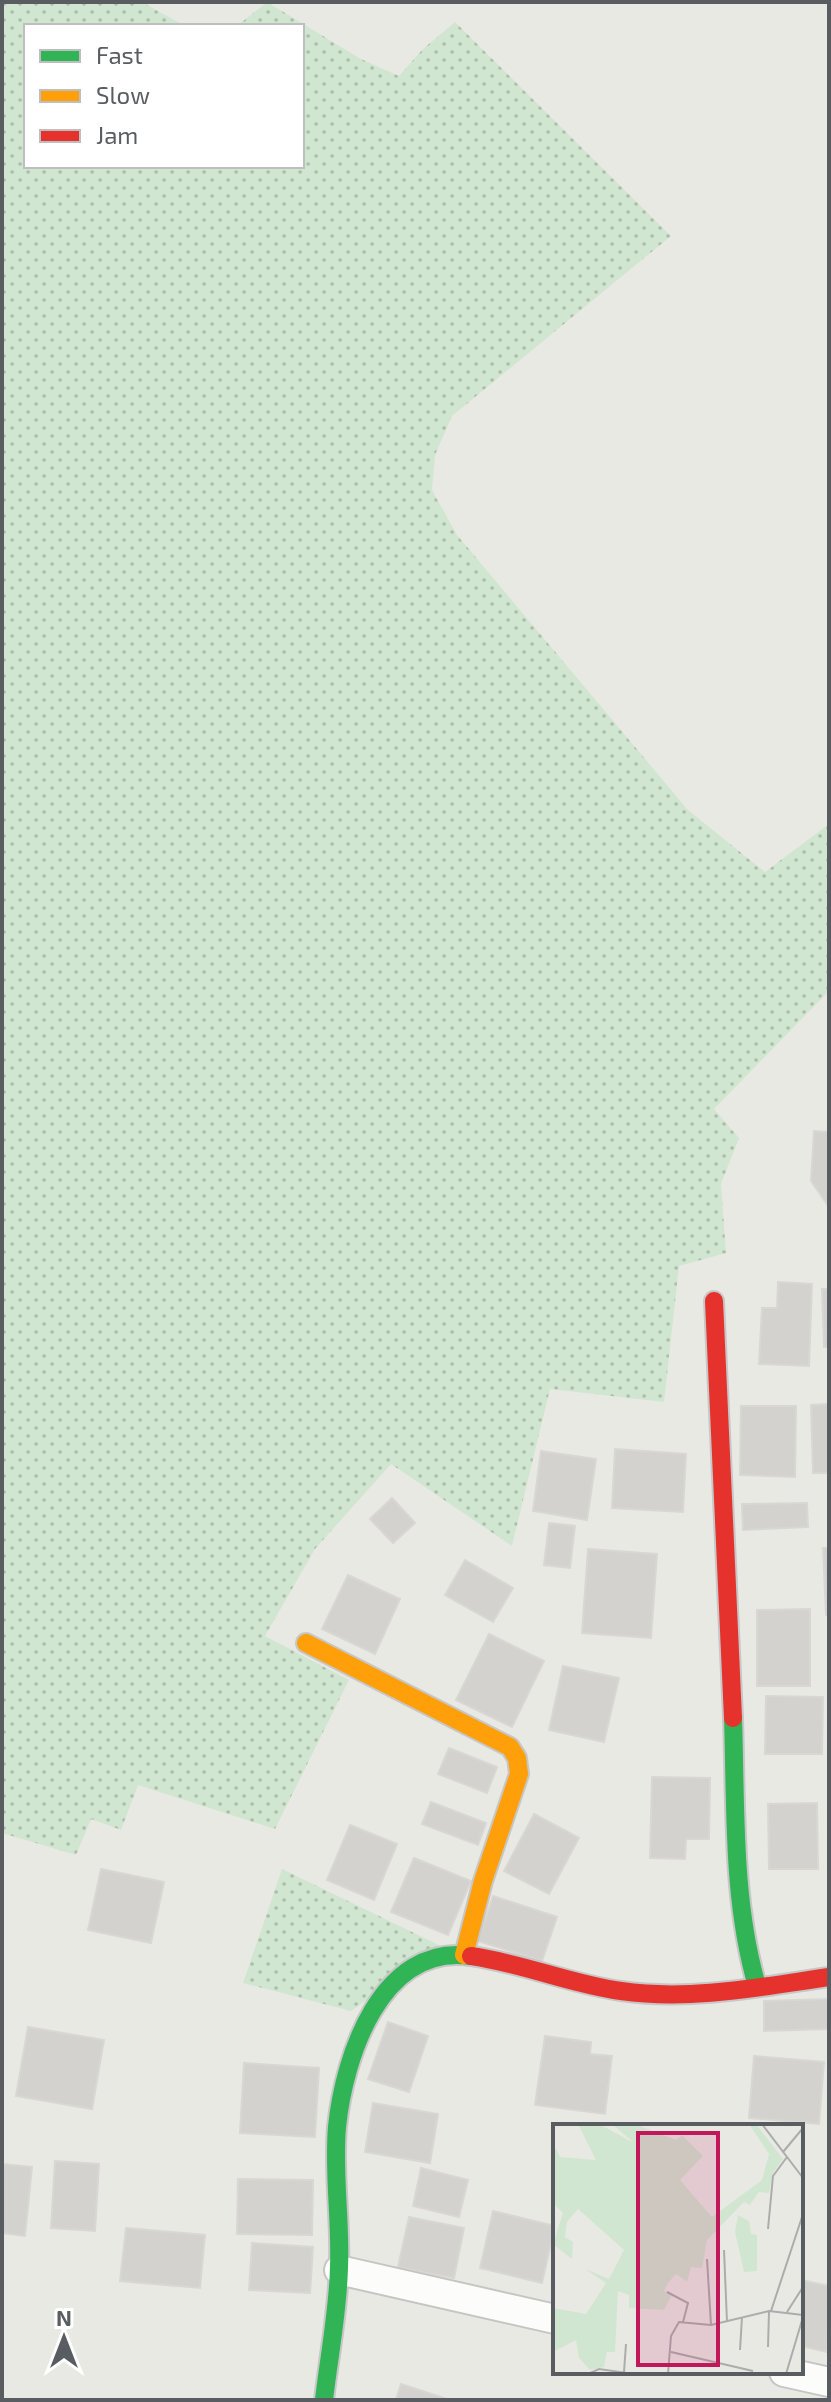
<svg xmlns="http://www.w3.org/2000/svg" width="831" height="2402" font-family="'Exo 2',sans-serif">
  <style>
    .grass { fill: url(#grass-dots) }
    .building { fill: #d3d2cf; stroke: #d8d7d3; stroke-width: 2 }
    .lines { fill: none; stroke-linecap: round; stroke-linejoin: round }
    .street-casing { stroke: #c5c6c4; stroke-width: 32 }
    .fast-casing { stroke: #c7c7c7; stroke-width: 22 }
    .slow-casing { stroke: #c7c7c7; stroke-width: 22 }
    .jam-casing { stroke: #c7c7c7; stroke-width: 22 }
    .street { stroke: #fcfcfb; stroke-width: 28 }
    .fast { stroke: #30b455; stroke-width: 18 }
    .slow { stroke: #ff9f0a; stroke-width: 18 }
    .jam { stroke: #e5322d; stroke-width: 18 }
    .inset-road { fill: none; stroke: #abadac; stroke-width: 2 }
    .view { fill: #c2185b; fill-opacity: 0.15; stroke: #c2185b; stroke-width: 4 }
    .inset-edge { fill: none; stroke: #595d61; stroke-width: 4 }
  </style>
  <defs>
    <pattern id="grass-dots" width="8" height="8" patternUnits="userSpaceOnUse" patternTransform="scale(2)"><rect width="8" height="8" fill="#d1e6d0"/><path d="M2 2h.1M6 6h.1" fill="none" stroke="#adbeac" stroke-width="1.8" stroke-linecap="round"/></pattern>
  </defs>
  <rect width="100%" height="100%" fill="#e9e9e4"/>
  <g class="grass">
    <polygon points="2,2 142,2 185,26 26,26 26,166 302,166 302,26 237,26 267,2 361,59 399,76 423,49 455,22 671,236 452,416 435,455 432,490 457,535 688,810 765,872 829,824 829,991 714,1109 739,1138 721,1184 726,1253 679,1266 664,1402 550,1389 512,1546 391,1464 315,1549 265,1636 349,1680 275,1829 138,1785 121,1830 91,1819 76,1855 2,1833"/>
    <polygon points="282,1869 443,1947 351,2011 243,1983"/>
  </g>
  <g class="building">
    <polygon points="814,1131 829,1132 829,1207 811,1181"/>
    <polygon points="778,1282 812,1284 809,1366 759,1364 762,1308 777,1308"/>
    <polygon points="822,1289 829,1289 829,1347 824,1347"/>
    <polygon points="829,1404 829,1473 813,1473 811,1405"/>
    <polygon points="741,1406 796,1406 795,1477 740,1475"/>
    <polygon points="615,1449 686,1454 683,1512 612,1508"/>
    <polygon points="541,1451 596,1459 587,1520 533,1511"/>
    <polygon points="392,1498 415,1523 393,1543 370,1519"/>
    <polygon points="807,1503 808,1527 743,1530 742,1504"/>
    <polygon points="549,1523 575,1526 570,1568 544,1565"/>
    <polygon points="823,1548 829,1548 829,1615 826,1615"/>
    <polygon points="588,1549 657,1554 651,1638 582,1633"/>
    <polygon points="465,1560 513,1588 493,1622 445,1595"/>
    <polygon points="348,1575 400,1599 375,1654 322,1629"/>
    <polygon points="810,1609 810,1686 757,1686 757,1610"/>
    <polygon points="489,1634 544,1661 512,1727 456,1700"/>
    <polygon points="563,1666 619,1678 604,1742 549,1730"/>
    <polygon points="766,1696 823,1697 822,1754 765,1754"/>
    <polygon points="449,1748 497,1767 487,1793 438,1774"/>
    <polygon points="652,1777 710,1778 709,1839 686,1839 685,1859 650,1858"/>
    <polygon points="431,1802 486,1823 478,1845 422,1824"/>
    <polygon points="817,1803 818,1869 769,1869 768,1804"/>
    <polygon points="534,1814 579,1838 549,1894 504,1871"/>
    <polygon points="350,1825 397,1844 374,1900 327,1880"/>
    <polygon points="414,1858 471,1881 448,1935 391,1912"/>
    <polygon points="101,1869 164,1882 151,1943 88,1930"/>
    <polygon points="493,1896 557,1917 542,1961 478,1941"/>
    <polygon points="829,1999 829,2029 764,2031 764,2001"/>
    <polygon points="388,2022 428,2036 409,2092 368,2079"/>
    <polygon points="28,2027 104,2040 92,2109 16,2096"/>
    <polygon points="545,2036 591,2042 590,2054 612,2056 605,2114 535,2105"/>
    <polygon points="754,2056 824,2062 819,2124 749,2118"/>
    <polygon points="244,2063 319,2068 315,2137 240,2133"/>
    <polygon points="373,2103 438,2114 430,2163 365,2152"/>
    <polygon points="55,2161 99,2164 95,2231 51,2228"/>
    <polygon points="2,2164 32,2167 25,2236 2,2233"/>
    <polygon points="421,2168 468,2180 459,2217 413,2206"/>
    <polygon points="238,2179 313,2180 312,2235 237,2234"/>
    <polygon points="493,2211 555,2226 542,2283 480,2268"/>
    <polygon points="409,2217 464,2228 454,2278 398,2267"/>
    <polygon points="126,2228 205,2235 200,2288 120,2281"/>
    <polygon points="252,2243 313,2247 310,2293 249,2290"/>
    <polygon points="801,2280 829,2286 827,2352 801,2346"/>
    <polygon points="401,2384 450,2400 396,2400"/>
  </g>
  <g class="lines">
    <defs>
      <g id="street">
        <polyline points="339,2270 555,2319"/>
        <polyline points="784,2372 829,2382"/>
      </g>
      <g id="fast">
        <path d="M733,1718C736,1807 732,1900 757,1986"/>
        <path d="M324,2400C329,2356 338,2312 339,2267C341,2221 333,2174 337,2127C344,2057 381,1943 471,1956"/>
      </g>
      <polyline id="slow" points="306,1643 510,1747 517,1758 519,1774 483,1881 464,1955"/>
      <g id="jam">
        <polyline points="714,1301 733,1718"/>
        <path d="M471,1956C522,1963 570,1984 621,1991C690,2001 760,1987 829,1977"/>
      </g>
    </defs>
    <use href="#street" class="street-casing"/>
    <use href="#fast" class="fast-casing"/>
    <use href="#slow" class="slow-casing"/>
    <use href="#jam" class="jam-casing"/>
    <use href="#street" class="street"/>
    <use href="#fast" class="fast"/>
    <use href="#slow" class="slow"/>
    <use href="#jam" class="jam"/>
  </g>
  <g transform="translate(553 2124)">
    <rect width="250" height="250" fill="#e9e9e4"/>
    <path d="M25,0H46L81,19L59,0H82L123,16L129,11L150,32L127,56L159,93L209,56L216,30L196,0H203L230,35L220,49L216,69L206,68L197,81L191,78L154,116L149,144L138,143L134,158L123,150L115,159L111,167L119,171L111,186L76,184V171L65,167L62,228H54L51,243L37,246L26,234L23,216L0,228V184L33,190L53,159L32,145L56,155L71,126L25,85L14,98L12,113L20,118L19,135L0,120L10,89L0,79V27L2,23L7,33L43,36ZM185,91L196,97L198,110L204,111V147L191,148L182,108Z" fill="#d1e6d0"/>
    <path class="inset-road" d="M209,0L250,54M230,28L250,4M215,105L220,52L234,33M171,126L174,198M154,135L158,201M114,168L135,179L130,198M218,187L250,90M234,188L250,163M215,223L216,187M187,226L189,193M118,228L200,247M71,248L73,220M35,250L46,245L81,250M115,250L118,212L126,198L158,201L216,187L250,191M233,250L250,193"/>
    <path class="view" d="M85,9H165V241H85Z"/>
    <rect width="250" height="250" class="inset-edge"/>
  </g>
  <rect width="831" height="2402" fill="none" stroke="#595d61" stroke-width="8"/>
  <rect x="24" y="24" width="280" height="144" fill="#ffffff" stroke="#bdbec0" stroke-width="2"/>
  <rect x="40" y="50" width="40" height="12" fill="#30b455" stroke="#bdbec0" stroke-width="2"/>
  <text x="96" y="64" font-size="24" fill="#595d61">Fast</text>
  <rect x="40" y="90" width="40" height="12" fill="#ff9f0a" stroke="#bdbec0" stroke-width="2"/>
  <text x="96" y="104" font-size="24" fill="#595d61">Slow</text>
  <rect x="40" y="130" width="40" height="12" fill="#e5322d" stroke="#bdbec0" stroke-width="2"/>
  <text x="96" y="144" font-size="24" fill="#595d61">Jam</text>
  <g transform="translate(64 2338)" stroke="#ffffff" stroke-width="6" paint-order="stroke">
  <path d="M0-6L14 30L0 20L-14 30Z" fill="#595d61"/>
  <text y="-12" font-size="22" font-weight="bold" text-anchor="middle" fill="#595d61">N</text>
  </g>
</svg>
